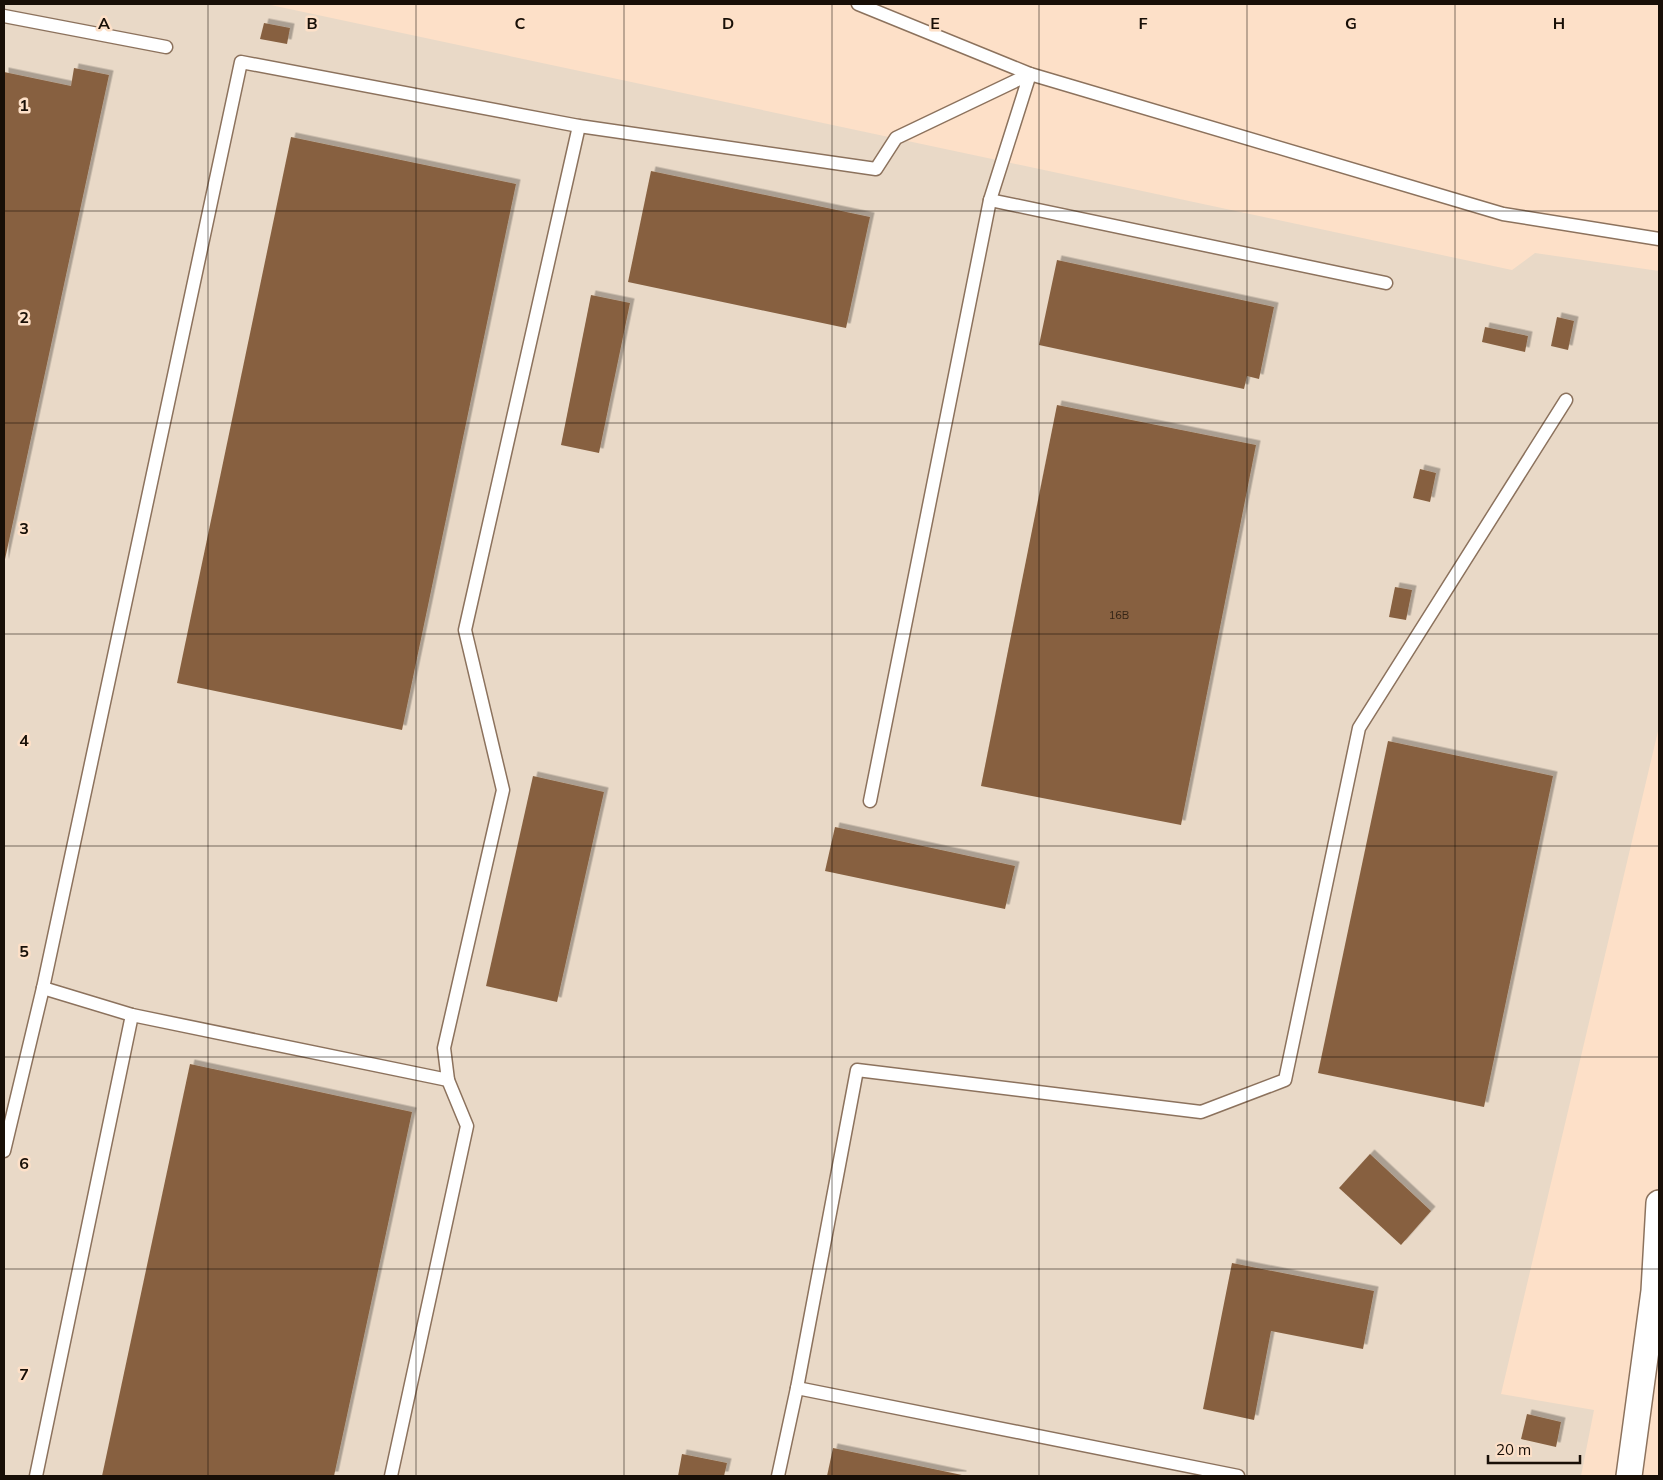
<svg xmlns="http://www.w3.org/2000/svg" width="1663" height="1480" font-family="Mulish,sans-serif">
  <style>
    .industrial { fill: #e9d9c7 }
    .building { fill: #876141; filter: url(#shadow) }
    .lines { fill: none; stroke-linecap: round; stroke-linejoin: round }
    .service-casing { stroke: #8c725d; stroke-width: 15 }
    .minor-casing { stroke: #8c725d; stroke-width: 28 }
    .service { stroke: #fff; stroke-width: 12 }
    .minor { stroke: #fff; stroke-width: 25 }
    .grid { fill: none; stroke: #180f07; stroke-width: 1; stroke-opacity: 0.55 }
    .labels { text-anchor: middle; stroke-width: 5; stroke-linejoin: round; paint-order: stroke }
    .number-label { font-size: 11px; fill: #342416 }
    .grid-label { font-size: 16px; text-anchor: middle; font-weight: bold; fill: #180f07; stroke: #fde0c8; stroke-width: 5; stroke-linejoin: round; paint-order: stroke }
  </style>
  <defs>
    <filter id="shadow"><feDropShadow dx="4.5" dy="-4.5" stdDeviation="0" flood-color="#0004"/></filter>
  </defs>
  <rect width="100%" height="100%" fill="#fde0c8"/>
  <polygon class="industrial" points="4,4 266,4 1512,270 1535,253 1659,271 1659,727 1501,1394 1594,1410 1581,1476 4,1476"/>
  <g class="building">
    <polygon points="264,23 290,28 287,44 260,39"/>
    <polygon points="74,68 109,75 4,564 4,72 71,86"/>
    <polygon points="291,137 516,184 402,730 177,683"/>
    <polygon points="651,171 870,217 846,328 628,282"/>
    <polygon points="1057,260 1274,307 1259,379 1247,376 1244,389 1039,345"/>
    <polygon points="591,295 630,303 599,453 561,445"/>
    <polygon points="1557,317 1574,321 1568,350 1551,346"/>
    <polygon points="1485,327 1528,336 1525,352 1482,342"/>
    <polygon points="1057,405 1256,445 1181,825 981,786"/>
    <polygon points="1420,469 1436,473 1430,502 1413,498"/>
    <polygon points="1395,587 1412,590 1406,620 1389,617"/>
    <polygon points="1388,741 1553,776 1484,1107 1318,1073"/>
    <polygon points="533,776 604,792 557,1002 486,986"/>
    <polygon points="835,827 1015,866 1005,909 825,871"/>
    <polygon points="190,1064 412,1112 334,1476 102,1476"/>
    <polygon points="1370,1154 1431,1211 1401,1245 1339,1188"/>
    <polygon points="1232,1263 1374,1291 1363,1349 1271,1331 1254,1420 1203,1409"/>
    <polygon points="1527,1414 1561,1422 1556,1447 1521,1439"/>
    <polygon points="833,1448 962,1475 962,1476 827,1476"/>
    <polygon points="682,1454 727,1463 724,1476 678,1476"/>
  </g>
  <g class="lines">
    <defs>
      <g id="service">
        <polyline points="858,4 1030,74 1503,214 1659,239"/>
        <polyline points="4,16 166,47"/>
        <polyline points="990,200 1386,283"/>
        <polyline points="43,988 132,1015 448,1080"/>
        <polyline points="4,1151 43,988 241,62 579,126 876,169 896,138 1030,74 990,200 870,801"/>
        <polyline points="797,1388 1238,1476"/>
        <polyline points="36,1476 132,1015"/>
        <polyline points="391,1476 467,1126 448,1080 444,1048 503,790 465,630 579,126"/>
        <polyline points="778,1476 797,1388 857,1070 1201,1112 1285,1080 1359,728 1566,400"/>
      </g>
      <polyline id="minor" points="1629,1476 1654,1291 1659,1203"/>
    </defs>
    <use href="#service" class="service-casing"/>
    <use href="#minor" class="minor-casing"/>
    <use href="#service" class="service"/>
    <use href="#minor" class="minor"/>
  </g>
  <path class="grid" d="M208,4V1476M416,4V1476M624,4V1476M832,4V1476M1039,4V1476M1247,4V1476M1455,4V1476M4,211H1659M4,423H1659M4,634H1659M4,846H1659M4,1057H1659M4,1269H1659"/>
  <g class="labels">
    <g class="number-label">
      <text x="1119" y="619">16В</text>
    </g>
  </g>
  <g class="grid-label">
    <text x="104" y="29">A</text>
    <text x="312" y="29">B</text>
    <text x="520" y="29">C</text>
    <text x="728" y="29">D</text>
    <text x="935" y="29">E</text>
    <text x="1143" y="29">F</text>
    <text x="1351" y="29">G</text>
    <text x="1559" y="29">H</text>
    <text x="24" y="111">1</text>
    <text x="24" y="323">2</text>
    <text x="24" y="534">3</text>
    <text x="24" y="746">4</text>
    <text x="24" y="957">5</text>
    <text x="24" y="1169">6</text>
    <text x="24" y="1380">7</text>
  </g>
  <rect width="1663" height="1480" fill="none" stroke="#180f07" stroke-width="10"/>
  <path d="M1488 1455v8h92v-8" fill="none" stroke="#180f07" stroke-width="2.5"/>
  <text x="1496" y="1455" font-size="15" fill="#180f07" stroke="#fde0c8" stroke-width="4" paint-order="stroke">20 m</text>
</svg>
